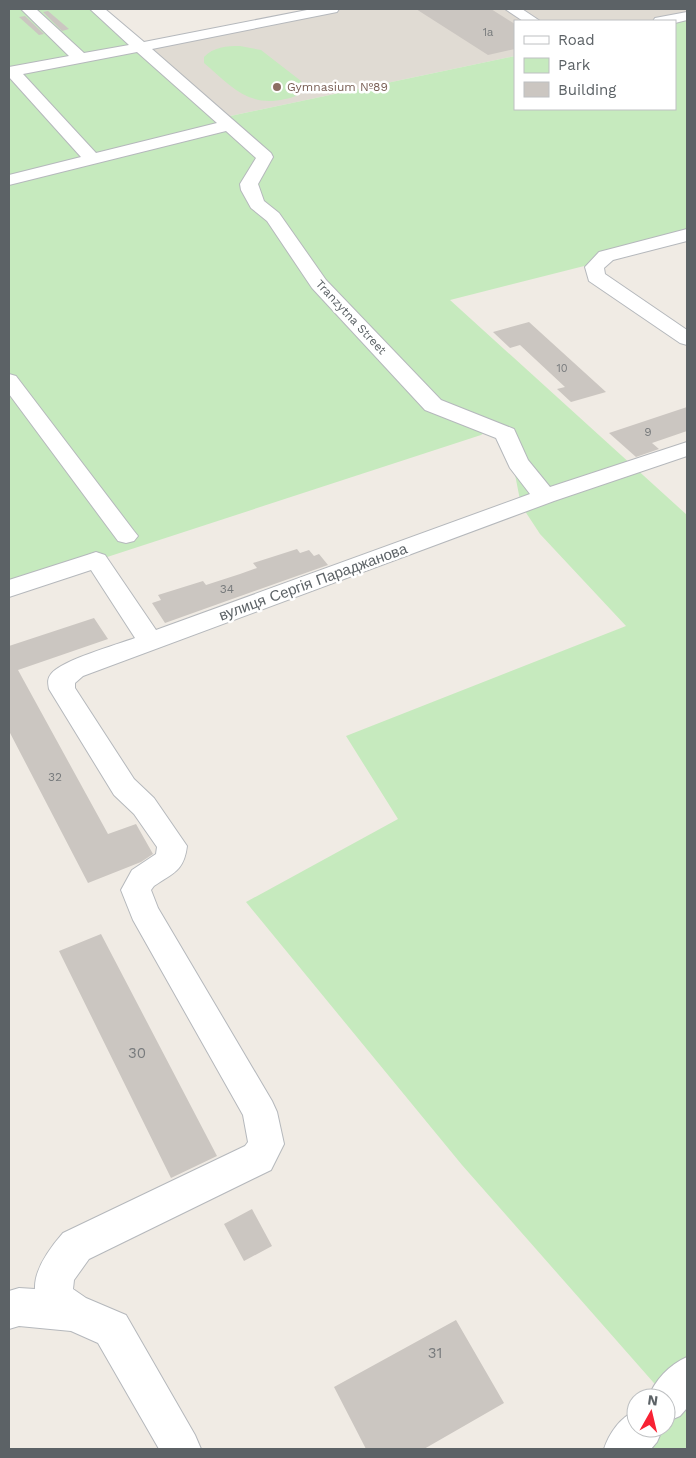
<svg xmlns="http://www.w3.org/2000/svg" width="696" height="1458" font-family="'Work Sans',sans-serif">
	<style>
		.education { fill: #e0dbd3 }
		.green { fill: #c6eabe }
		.building { fill: #cbc6c1 }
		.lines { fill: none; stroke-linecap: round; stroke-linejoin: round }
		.minor-casing { stroke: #b5b8bc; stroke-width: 2 }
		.minor { fill: #fff; fill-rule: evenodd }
		.education-dot { fill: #8d6e63; stroke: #fff; stroke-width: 2 }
		.labels { text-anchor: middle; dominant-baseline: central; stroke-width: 5; stroke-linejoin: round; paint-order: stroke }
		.far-number-label { font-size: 11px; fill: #787b7d }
		.far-education-label { font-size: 12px; fill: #785e54; stroke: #fff; text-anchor: start }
		.far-street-label { font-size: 12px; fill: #5c6266; stroke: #fff }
		.number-label { font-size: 12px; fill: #787b7d }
		.street-label { font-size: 15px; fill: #5c6266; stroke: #fff }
		.near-number-label { font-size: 15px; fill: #787b7d }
	</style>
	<rect width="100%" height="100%" fill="#f0ebe4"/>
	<path class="education" d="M332,9H687V19L675,21H515V56L221,118L142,47Z"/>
	<path class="green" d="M9,9H97L221,118L515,56V109H675V21L687,19V240L450,300L687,515V1449H624L643,1428H666V1402L668,1399L462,1165L246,902L398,819L346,736L626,626L540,534L521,505L510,449L492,427L481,435L9,589Z
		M240,46L261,50L301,81L304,87C301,95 293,98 285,99C248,108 230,85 204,63V57C213,47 227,46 240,46Z"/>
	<path class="building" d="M416,9H491L515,24V49L488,55Z
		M48,11L69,29L62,31L43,12Z
		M25,16L44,34L39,35L19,17Z
		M529,322L606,392L571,402L557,389L565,387L520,345L510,348L493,332Z
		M687,407V431L652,443L659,449L636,457L609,433Z
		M297,549L300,553L309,550L314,556L319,554L328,565L165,623L152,603L161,600L158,595L203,581L206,585L240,574L257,568L253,563Z
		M94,618L108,639L18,670L108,834L136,824L153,854L141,862L88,883L9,731V646Z
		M101,934L217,1156L171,1178L59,951Z
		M252,1209L272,1246L244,1261L224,1224Z
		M456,1320L504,1403L424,1449H366L334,1387Z"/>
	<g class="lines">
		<defs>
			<path id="minor" d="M21,9H36L84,53L129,45L90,9H105L144,42L312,9H339L337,12L152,49L271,153L273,157L258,184L264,201L279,213L326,280L441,400L514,429L528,460L550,487L687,442V456L554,501L83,676L75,683V688L134,779L154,798L187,846C184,871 173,873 154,886L151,890L158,908L272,1101L277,1112L284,1144L271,1170L89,1259L74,1280L73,1289L86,1298L126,1315L195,1435L201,1449H159L98,1343L71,1331L19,1326L9,1329V1291L19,1288L35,1289C34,1269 50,1248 63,1233L245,1146L248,1142L243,1115L133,920L121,890L132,870L156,854L157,847L134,814L114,795L49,689C48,683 47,679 51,674C62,660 116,645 135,638L91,570L9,597V580L87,555L96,552L105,555L156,630L530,494L510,468L496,438L425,410L312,288L267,221L251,208L241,190L240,184L256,158L226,131L9,185V175L81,157L9,77V67L69,56ZM137,52L217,123L96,153L23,74Z
				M505,9H522L540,21H523Z
				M687,12V20L675,23L653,21L655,18Z
				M687,229V241L613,260L604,268L605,274L687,330V345L680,343L589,281L585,267L599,252Z
				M9,374L16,376L134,531L138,536L134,541L126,543L118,541L9,394Z
				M687,1357V1408L680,1416L666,1422V1398H648C655,1380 669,1365 687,1357Z
				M636,1411V1428H663L657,1442L651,1449H604C609,1434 620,1417 636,1411Z"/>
		</defs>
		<use href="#minor" class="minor-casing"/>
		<use href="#minor" class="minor"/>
	</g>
	<circle class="education-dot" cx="277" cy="87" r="5"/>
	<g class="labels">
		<g class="far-number-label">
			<text x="488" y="32">1а</text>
			<text x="562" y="368">10</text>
		</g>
		<g class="far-education-label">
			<text x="287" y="87">Gymnasium №89</text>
		</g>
		<g class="far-street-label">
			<text transform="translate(351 317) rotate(47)">Tranzytna Street</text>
		</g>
		<g class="number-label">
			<text x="648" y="432">9</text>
			<text x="227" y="589">34</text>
			<text x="55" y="777">32</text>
		</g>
		<g class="street-label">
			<text transform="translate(313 582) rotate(-20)">вулиця Сергія Параджанова</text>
		</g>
		<g class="near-number-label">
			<text x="137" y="1053">30</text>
			<text x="435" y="1353">31</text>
		</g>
	</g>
	<rect width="696" height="1458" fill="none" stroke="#5c6266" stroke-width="20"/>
	<rect x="514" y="20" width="162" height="90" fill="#ffffff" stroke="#bec0c2"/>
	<rect x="524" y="36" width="25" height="8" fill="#ffffff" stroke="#bec0c2"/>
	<text x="558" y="45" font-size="15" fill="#5c6266">Road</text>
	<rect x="524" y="58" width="25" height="15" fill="#c6eabe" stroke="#bec0c2"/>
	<text x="558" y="70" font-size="15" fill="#5c6266">Park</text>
	<rect x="524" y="82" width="25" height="15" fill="#cbc6c1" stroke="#bec0c2"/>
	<text x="558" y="95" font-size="15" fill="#5c6266">Building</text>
	<g transform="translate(651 1413) rotate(8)"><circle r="24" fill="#ffffff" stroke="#bec0c2"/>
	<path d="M0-4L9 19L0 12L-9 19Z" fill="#f82234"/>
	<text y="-8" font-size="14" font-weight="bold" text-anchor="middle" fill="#5c6266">N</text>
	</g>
</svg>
